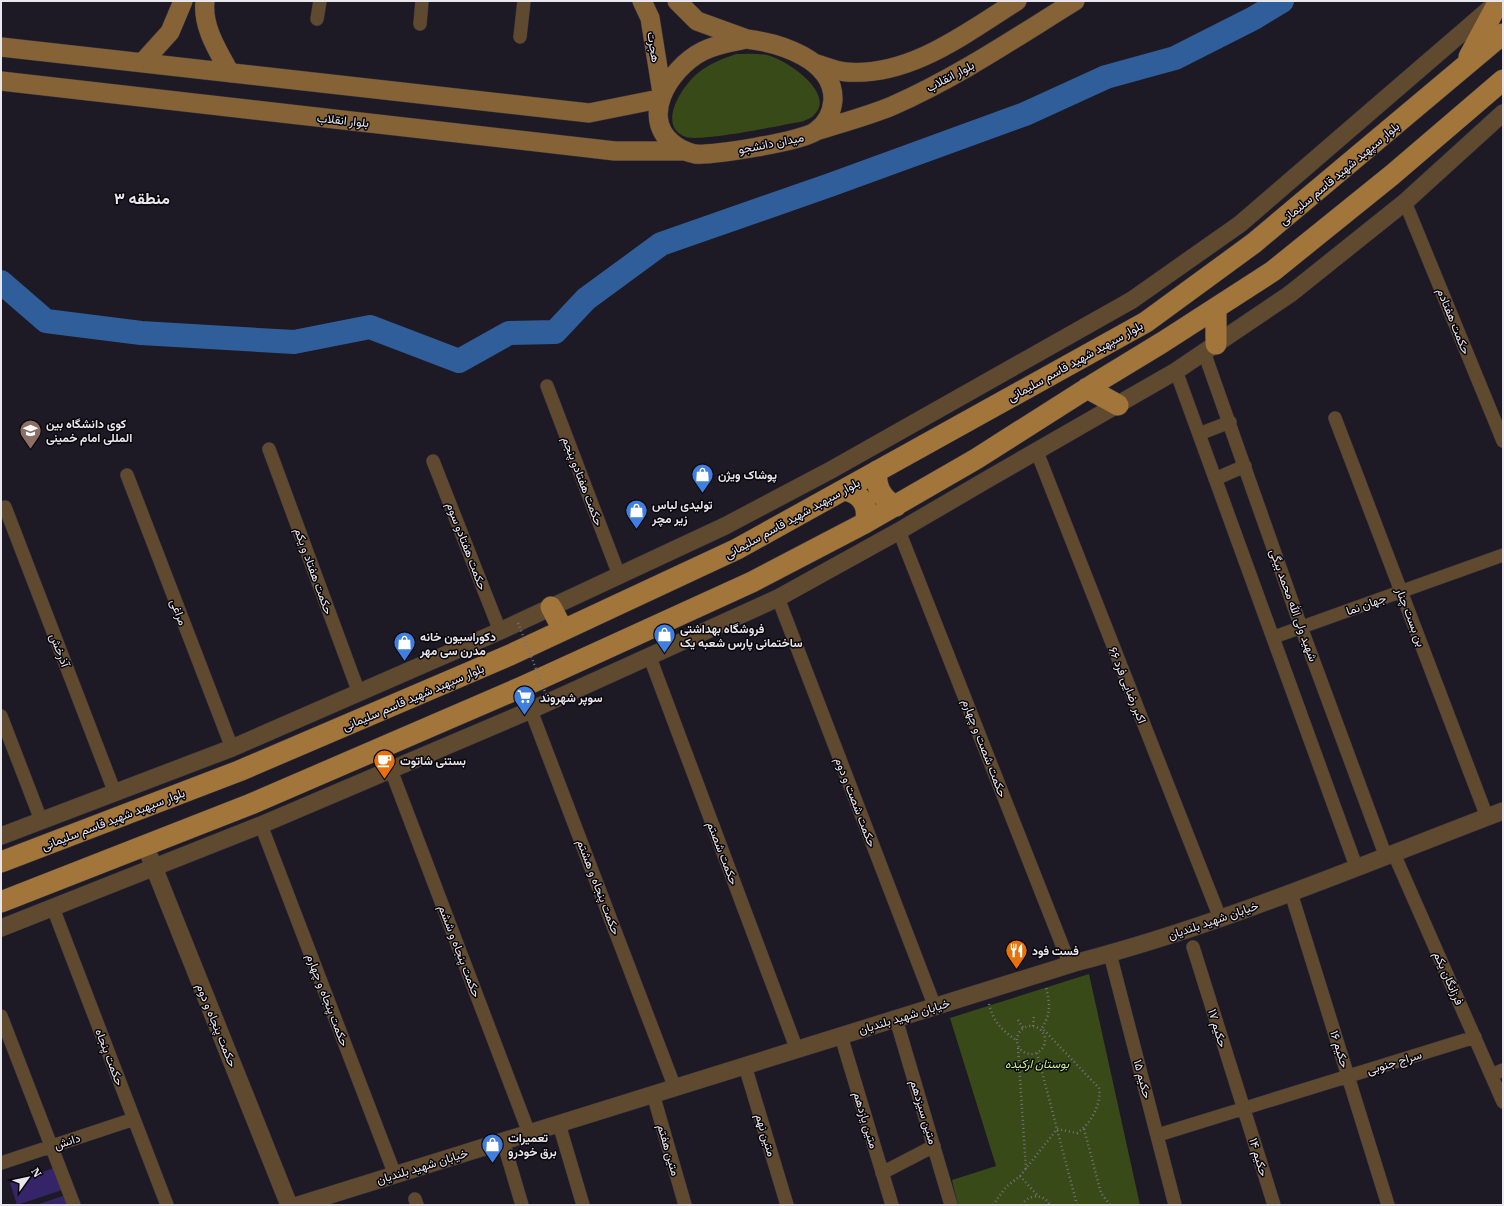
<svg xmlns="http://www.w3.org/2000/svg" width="1504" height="1206" font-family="'IBM Plex Serif',Vazirmatn,serif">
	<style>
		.green { fill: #384a18 }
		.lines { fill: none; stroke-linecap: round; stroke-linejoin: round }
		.river { stroke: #305e9b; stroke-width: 24 }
		.building { fill: #352568 }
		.minor-casing { stroke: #3a3741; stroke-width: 14 }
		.tertiary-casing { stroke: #3a3741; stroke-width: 18 }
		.secondary-casing { stroke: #3a3741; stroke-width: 20 }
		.primary-casing { stroke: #3a3741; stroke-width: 22 }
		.path { stroke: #76737c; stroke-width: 2.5; stroke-dasharray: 1 3; stroke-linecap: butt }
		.minor { stroke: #5f4a2f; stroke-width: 13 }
		.tertiary { stroke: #5f4a2f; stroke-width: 17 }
		.secondary { stroke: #856336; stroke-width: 19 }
		.primary { stroke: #a2763b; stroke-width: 21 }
		.path-bridge { stroke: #76737c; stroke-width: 2.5; stroke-dasharray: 1 3; stroke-linecap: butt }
		.labels { text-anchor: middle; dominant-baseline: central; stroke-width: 3; stroke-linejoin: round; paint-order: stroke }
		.street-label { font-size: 12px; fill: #e9e7ee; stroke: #08060a }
		.poi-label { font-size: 12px; font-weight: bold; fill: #e9e7ee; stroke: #08060a; text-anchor: start }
		.park-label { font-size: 12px; font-style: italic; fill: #c9f287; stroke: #08060a }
		.district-label { font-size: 16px; font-weight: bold; fill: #e9e7ee; stroke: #08060a }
	</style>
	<rect width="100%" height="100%" fill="#1e1a25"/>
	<path class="green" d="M736,54C745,54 757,53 767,55C785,59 837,93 814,115C812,118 807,119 804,121C784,125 701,142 686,137C656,126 682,86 698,73C709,64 722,59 736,54Z
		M1089,974L1140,1205H958L952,1180L996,1166L950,1018Z"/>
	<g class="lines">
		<path class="river" d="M1,282L46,321L141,333L294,342L370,327L459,361L509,333L555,332L586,299L661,244L830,185L1025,114L1106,77L1175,58L1254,18L1282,1"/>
	</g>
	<path class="building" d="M54,1168L62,1190L17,1205L10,1183Z
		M66,1195L70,1205H36Z"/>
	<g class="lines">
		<defs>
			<path id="minor" d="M317,19L320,1
				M420,24L422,1
				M520,37L524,1
				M1405,202L1503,441
				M1204,352L1301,627L1386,857
				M1176,371L1357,869
				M547,386L619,575
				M1335,418L1487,817
				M1199,434L1230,422
				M269,449L359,693
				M1037,452L1220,918
				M433,461L500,631
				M127,475L232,748
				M1215,479L1245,466
				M5,507L115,793
				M899,531L1070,965
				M778,598L935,1007
				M1274,637L1503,555
				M649,655L797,1050
				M522,687L675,1088
				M1,716L41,820
				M391,770L529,1133
				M261,825L395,1175
				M1394,854L1503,1102
				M1291,893L1388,1205
				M53,908L167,1205
				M1193,947L1274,1205
				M1110,954L1175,1205
				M1,1016L74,1205
				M896,1019L951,1205
				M841,1036L892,1205
				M745,1066L787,1205
				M1491,1075L1503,1070
				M653,1094L685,1205
				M559,1124L583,1205
				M1158,1135L1475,1037
				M503,1141L522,1205
				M1,1163L134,1119
				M882,1173L934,1146
				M415,1199L417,1205"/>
			<path id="tertiary" d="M1,836L232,748L500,631L725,526L831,470L1132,300L1240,224L1494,5
				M145,845L289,1205
				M1,928L261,825L531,710L778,598L899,531L988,479L1176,371L1290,294L1405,202L1503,113
				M298,1205L1078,962C1224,924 1363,864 1503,811"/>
			<path id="secondary" d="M205,1C202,27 218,51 230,73
				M642,1L650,18L662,93
				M677,1L697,21L744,38
				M747,39C779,43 834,59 833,100C832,112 826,124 816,131C804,141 711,156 695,154C690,153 685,151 681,149C634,123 669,68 703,51C717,44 732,42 747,39Z
				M1,47L589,113L659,99
				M142,63L170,32L183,1
				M814,63C824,66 836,71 846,72C910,77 966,33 1017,1
				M1,81L615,151H686
				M816,131C841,123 868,116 892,106C956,78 1015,38 1075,1"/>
			<path id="primary" d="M1469,57L1499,1
				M1216,344V308
				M1087,388L1118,405
				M877,471C875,487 882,499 896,506
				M844,490C861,493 870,506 865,523
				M551,607L563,630
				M1,862L239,771L510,655L737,549L1146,322L1254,243L1503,34
				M1,902L251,804L522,687L752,582L865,523L976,459L1094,384L1163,342L1273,271L1392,175L1503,80"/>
		</defs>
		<use href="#minor" class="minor-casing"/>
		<use href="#tertiary" class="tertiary-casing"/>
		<use href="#secondary" class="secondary-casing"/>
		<use href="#primary" class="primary-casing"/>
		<path class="path" d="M989,1004C994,1023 1001,1029 1017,1041
			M1018,1020L1023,1028
			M1017 1040a14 14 0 1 1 28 0a14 14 0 1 1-28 0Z
			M1033,1026L1034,1015
			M1018,1048L1026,1169
			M1037,1053L1077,1205
			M1084,1129L1101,1193L1110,1205
			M1020,1176L1037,1195
			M993,1205L1006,1187L1020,1176L1057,1129L1077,1133C1090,1125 1102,1104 1099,1088L1042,1028C1051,1013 1050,1004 1046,987
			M1022,1205C1029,1193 1044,1194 1050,1205"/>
		<use href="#minor" class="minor"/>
		<use href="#tertiary" class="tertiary"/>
		<use href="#secondary" class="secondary"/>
		<use href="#primary" class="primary"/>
		<path class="path-bridge" d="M518,623L549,702"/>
	</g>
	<defs>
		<symbol id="university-pin" viewBox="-11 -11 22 30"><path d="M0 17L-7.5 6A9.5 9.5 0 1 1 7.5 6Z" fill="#8d6e63" stroke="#08060a"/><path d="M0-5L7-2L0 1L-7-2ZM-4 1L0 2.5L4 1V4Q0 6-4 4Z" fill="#fff"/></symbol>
		<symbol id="shop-pin" viewBox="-11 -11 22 30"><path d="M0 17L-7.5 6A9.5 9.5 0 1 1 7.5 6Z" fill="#3f7fe0" stroke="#08060a"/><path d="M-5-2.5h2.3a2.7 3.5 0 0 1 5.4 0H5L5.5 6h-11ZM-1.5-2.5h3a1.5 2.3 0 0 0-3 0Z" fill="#fff"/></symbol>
		<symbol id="supermarket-pin" viewBox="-11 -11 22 30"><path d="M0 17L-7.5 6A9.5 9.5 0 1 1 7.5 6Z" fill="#3f7fe0" stroke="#08060a"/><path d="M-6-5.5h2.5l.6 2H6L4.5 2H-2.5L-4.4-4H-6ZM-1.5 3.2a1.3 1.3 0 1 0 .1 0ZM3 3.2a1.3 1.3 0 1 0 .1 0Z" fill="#fff"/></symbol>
		<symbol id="cafe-pin" viewBox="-11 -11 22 30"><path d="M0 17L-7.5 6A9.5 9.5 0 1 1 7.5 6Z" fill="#e8710a" stroke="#08060a"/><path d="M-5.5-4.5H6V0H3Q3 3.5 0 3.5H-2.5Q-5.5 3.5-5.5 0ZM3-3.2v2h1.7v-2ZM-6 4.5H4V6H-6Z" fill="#fff"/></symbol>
		<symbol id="restaurant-pin" viewBox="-11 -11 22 30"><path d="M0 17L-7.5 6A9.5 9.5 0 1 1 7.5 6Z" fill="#e8710a" stroke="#08060a"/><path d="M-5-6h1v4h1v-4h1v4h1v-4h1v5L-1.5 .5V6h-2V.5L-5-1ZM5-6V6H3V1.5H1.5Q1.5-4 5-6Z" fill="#fff"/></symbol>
	</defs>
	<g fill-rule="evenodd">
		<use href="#university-pin" x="18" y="418" width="25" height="34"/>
		<use href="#shop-pin" x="690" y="462" width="25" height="34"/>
		<use href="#shop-pin" x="624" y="498" width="25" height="34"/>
		<use href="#shop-pin" x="652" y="622" width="25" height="34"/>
		<use href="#shop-pin" x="392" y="630" width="25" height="34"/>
		<use href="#supermarket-pin" x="512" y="684" width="25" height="34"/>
		<use href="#cafe-pin" x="372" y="748" width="25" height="34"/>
		<use href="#restaurant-pin" x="1004" y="938" width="25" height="34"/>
		<use href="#shop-pin" x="480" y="1132" width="25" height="34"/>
	</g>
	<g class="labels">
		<g class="street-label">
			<text transform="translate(654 47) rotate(81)">هجرت</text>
			<text transform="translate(950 76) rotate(-28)">بلوار انقلاب</text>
			<text transform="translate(343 120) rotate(6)">بلوار انقلاب</text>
			<text transform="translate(771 143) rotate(-11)">میدان دانشجو</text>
			<text transform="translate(1339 173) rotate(-40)">بلوار سپهبد شهید قاسم سلیمانی</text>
			<text transform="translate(1454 321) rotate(68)">حکمت هفتادم</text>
			<text transform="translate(1075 361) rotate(-29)">بلوار سپهبد شهید قاسم سلیمانی</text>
			<text transform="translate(583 481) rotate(69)">حکمت هفتادو پنجم</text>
			<text transform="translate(792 518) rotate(-29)">بلوار سپهبد شهید قاسم سلیمانی</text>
			<text transform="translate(467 546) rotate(69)">حکمت هفتادو سوم</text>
			<text transform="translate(314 571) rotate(70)">حکمت هفتاد و یکم</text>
			<text transform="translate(1366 604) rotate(-20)">جهان نما</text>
			<text transform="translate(1294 605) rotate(70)">شهید ولی الله محمد بیگی</text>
			<text transform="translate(179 612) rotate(69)">مراغی</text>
			<text transform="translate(1411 617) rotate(69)">بن بست چنار</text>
			<text transform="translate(60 650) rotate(69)">آذرخش</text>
			<text transform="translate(1128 685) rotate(68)">۶۶ اکبر رضایی فرد</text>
			<text transform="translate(413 697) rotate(-23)">بلوار سپهبد شهید قاسم سلیمانی</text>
			<text transform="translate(985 748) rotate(69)">حکمت شصت و چهارم</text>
			<text transform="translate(856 802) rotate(69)">حکمت شصت و دوم</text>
			<text transform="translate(113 819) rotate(-21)">بلوار سپهبد شهید قاسم سلیمانی</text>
			<text transform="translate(723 853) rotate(69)">حکمت شصتم</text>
			<text transform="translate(599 887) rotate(69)">حکمت پنجاه و هشتم</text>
			<text transform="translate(1213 920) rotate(-19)">خیابان شهید بلندیان</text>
			<text transform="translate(460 951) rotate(69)">حکمت پنجاه و ششم</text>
			<text transform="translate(1449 978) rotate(66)">فرزانگان یکم</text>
			<text transform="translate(328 1000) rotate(69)">حکمت پنجاه و چهارم</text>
			<text transform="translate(904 1016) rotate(-17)">خیابان شهید بلندیان</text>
			<text transform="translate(217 1025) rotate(68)">حکمت پنجاه و دوم</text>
			<text transform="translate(1218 1028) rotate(73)">حکیم ۱۷</text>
			<text transform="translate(1340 1049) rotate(73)">حکیم ۱۶</text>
			<text transform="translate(110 1057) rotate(69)">حکمت پنجاه</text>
			<text transform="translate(1394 1062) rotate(-17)">سراج جنوبی</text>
			<text transform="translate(1143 1079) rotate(75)">حکیم ۱۵</text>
			<text transform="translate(924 1112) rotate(73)">متین سیزدهم</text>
			<text transform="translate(866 1120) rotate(73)">متین یازدهم</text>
			<text transform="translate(766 1135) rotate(73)">متین نهم</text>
			<text transform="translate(67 1141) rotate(-18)">دانش</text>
			<text transform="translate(669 1150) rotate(74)">متین هفتم</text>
			<text transform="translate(1259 1157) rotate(73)">حکیم ۱۴</text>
			<text transform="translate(422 1166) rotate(-17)">خیابان شهید بلندیان</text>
		</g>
		<g class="poi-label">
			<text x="46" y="423">کوی دانشگاه بین<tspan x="46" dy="14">المللی امام خمینی</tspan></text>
			<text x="718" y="474">پوشاک ویژن</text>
			<text x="652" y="504">تولیدی لباس<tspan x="652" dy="14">زیر مچر</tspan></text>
			<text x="680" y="628">فروشگاه بهداشتی<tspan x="680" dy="14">ساختمانی پارس شعبه یک</tspan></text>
			<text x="420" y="636">دکوراسیون خانه<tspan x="420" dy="14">مدرن سی مهر</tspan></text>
			<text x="540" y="697">سوپر شهروند</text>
			<text x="400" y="760">بستنی شاتوت</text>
			<text x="1032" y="950">فست فود</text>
			<text x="508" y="1137">تعمیرات<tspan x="508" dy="14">برق خودرو</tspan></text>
		</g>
		<g class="park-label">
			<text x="1037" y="1063">بوستان ارکیده</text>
		</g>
		<g class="district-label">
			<text x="142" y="198">منطقه ۳</text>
		</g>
	</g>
	<rect width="1504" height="1206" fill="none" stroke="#e9e7ee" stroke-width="4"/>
	<g transform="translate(28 1178) rotate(57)" stroke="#08060a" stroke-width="3" paint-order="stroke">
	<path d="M0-3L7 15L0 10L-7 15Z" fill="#e9e7ee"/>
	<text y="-6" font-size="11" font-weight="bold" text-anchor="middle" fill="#e9e7ee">N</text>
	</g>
</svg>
